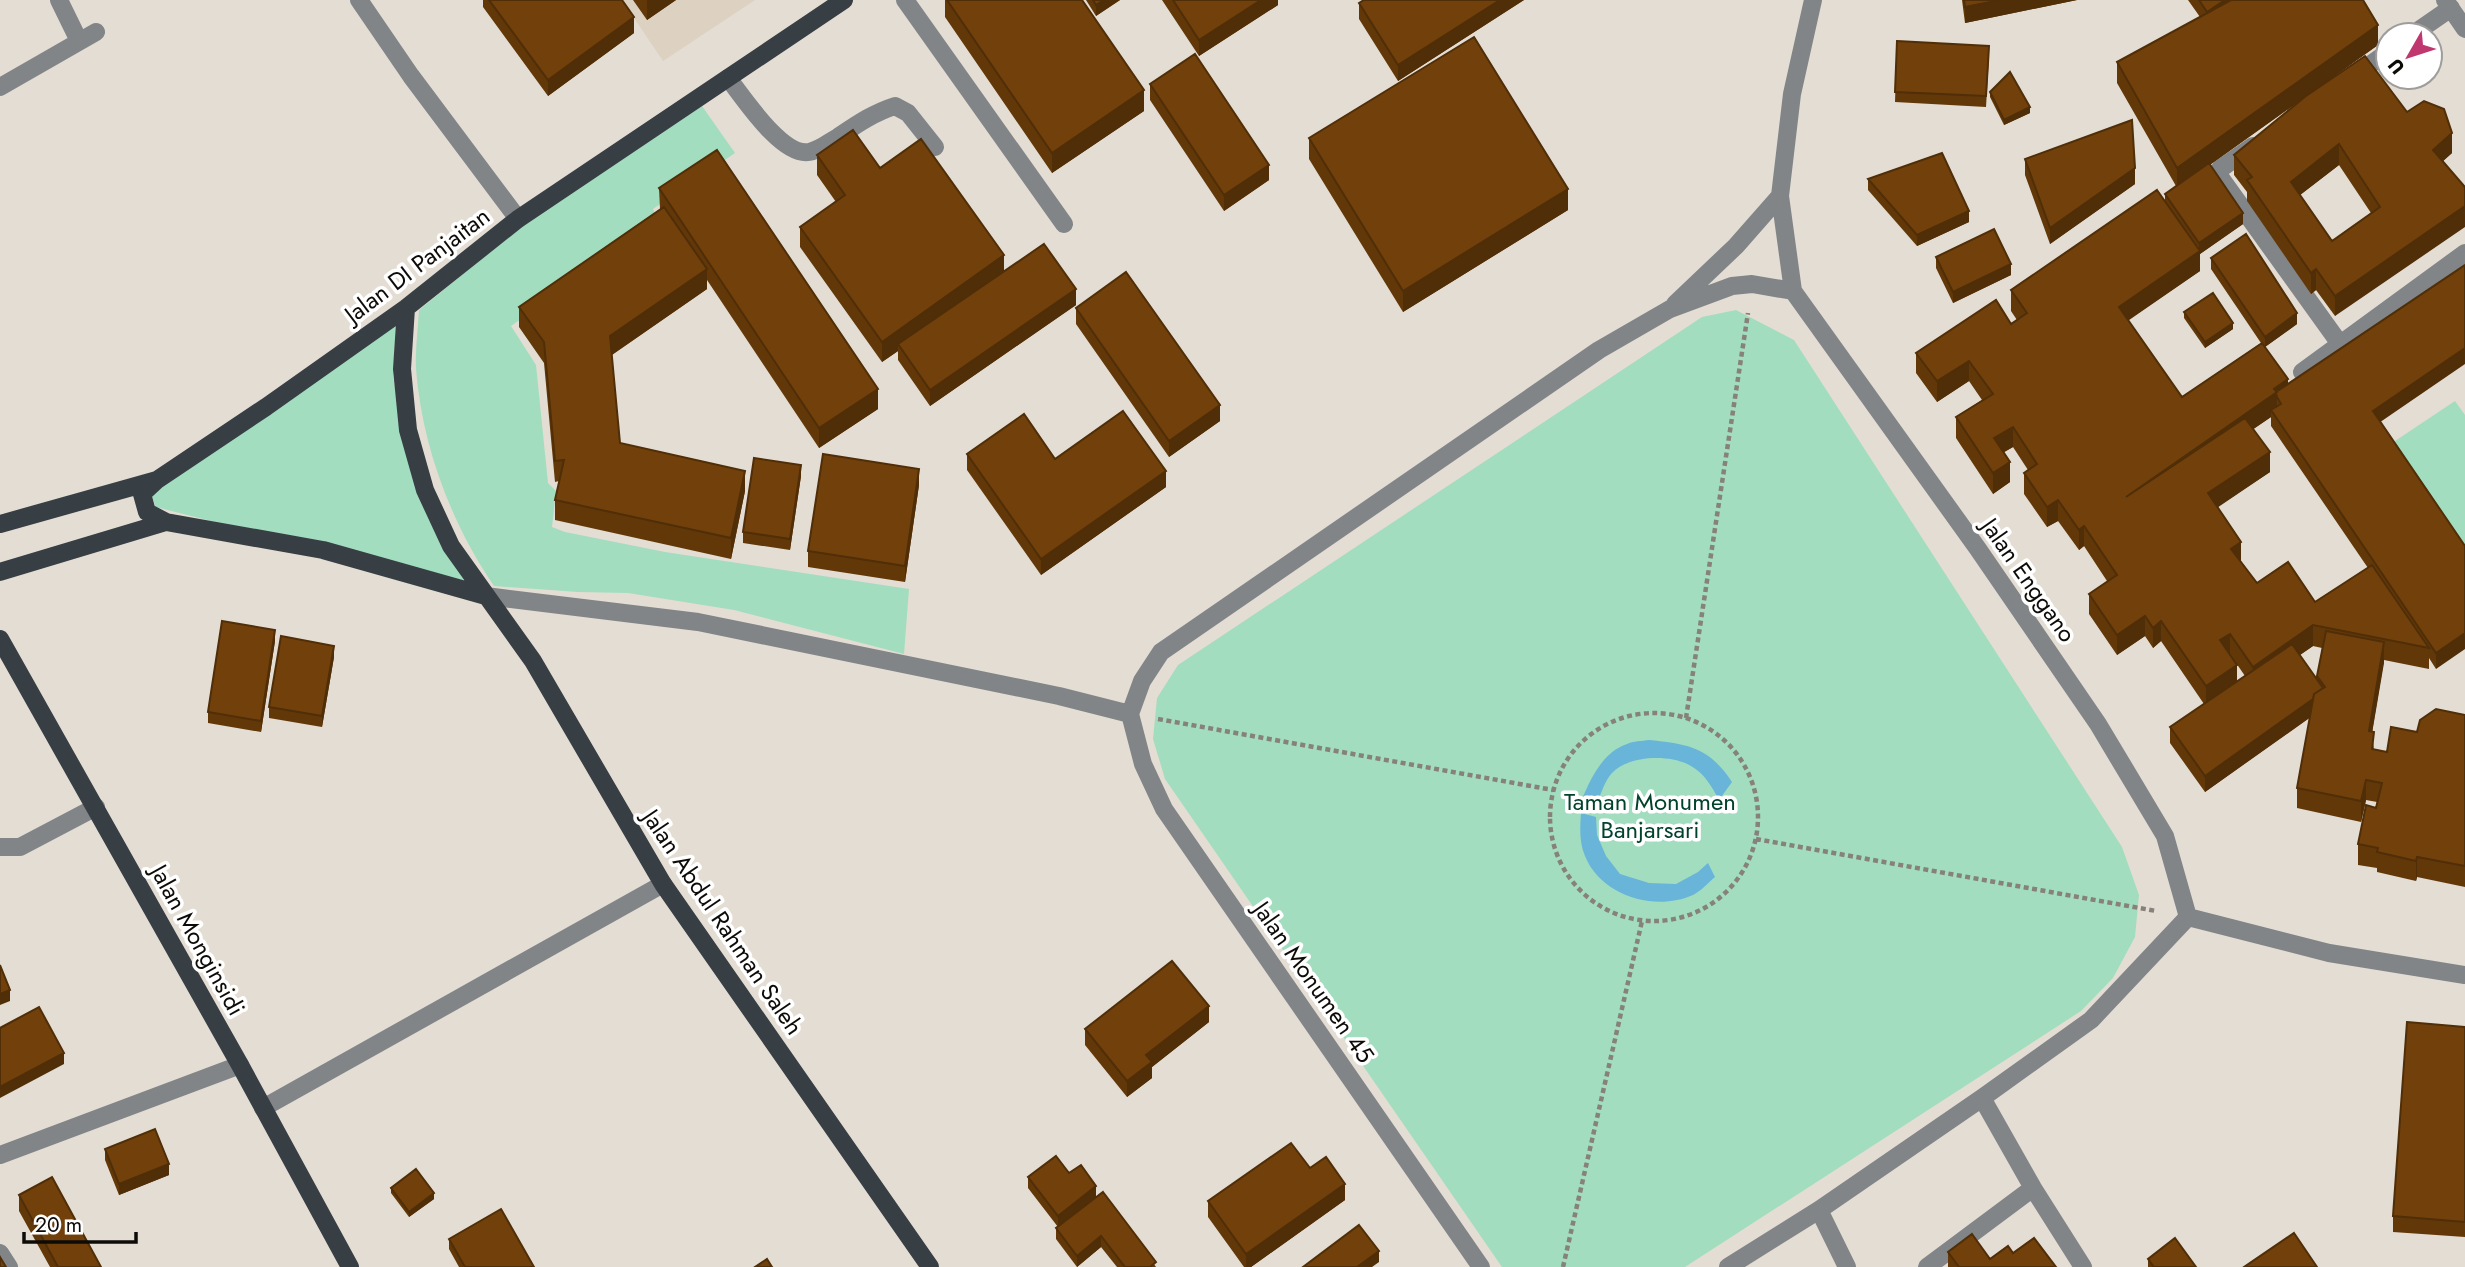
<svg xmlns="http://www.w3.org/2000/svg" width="2465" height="1267" font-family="Jost,sans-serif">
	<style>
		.built { fill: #ddd2c1 }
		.green { fill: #a2ddbf }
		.water { fill: #68b5d9 }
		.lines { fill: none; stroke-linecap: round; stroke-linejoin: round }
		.path { stroke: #86817a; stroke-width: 4.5; stroke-dasharray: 5 3.5; stroke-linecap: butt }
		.minor { stroke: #818588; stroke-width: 18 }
		.major { stroke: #373e44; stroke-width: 18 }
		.wall { fill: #623809; fill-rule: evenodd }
		.shaded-wall { fill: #502e08 }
		.building { fill: #72410b; stroke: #502e08; stroke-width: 2; fill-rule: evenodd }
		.labels { text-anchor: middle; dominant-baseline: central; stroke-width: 7; stroke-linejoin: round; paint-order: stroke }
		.street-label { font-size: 24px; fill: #0d0b08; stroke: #fff }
		.park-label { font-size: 24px; fill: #00422b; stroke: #fff }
	</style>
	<rect width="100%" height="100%" fill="#e4ddd3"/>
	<path class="built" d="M622,0H755L663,61Z"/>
	<path class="green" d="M702,106L735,153L653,209L660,223L511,326L536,365L548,483L556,491L552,527L565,532L665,552L909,589L904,654L734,610L628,593L578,592L494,586C451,523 422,446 416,369C415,350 418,329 419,310L522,226Z
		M1736,310L1794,340L2122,847L2139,895L2135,937L2113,978L2081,1011L1685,1267H1502L1165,779L1153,739L1157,698L1178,665L1702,317Z
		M396,323L393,376L398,406L474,588L156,507L151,495Z
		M2455,401L2465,415V550L2392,443Z"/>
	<path class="water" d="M1649,740C1688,744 1709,747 1732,782L1719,800C1712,787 1705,774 1691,766C1671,754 1629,755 1612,773C1605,780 1601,794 1597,803L1582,799C1591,778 1603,752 1627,744C1633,741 1642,741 1649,740Z
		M1581,813L1596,817L1597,835L1606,856L1620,874L1649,883L1676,884L1698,872L1708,863L1715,877C1708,883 1701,891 1693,895C1655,912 1601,896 1585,856C1579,842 1580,827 1581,813Z"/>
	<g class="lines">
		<path class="path" d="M1550 817a104 104 0 1 1 208 0a104 104 0 1 1-208 0Z
			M1686,718L1748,313
			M1158,719L1553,790
			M1756,839L2156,911
			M1563,1267L1642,921"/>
		<path class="minor" d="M59,0L79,41
			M359,0L411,76L518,219
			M905,0L1064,224
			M1813,0L1792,94L1780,196L1793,291L1978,549L2098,724L2165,836L2188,917
			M2445,0L2465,29
			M2412,35L2451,8
			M728,78C743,97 782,157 809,152C820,150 829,142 838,137C856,125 873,113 895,106L908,113L935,147
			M2351,78L2388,52
			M0,87L96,32
			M2253,146L2220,169V177L2340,344
			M1675,304L1736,246L1780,196
			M2302,372L2465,253
			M486,596L698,622L1059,696L1130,714
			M1130,714L1142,681L1161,652L1599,350L1670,309L1732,286L1752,284L1793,291
			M1130,714L1143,764L1164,809L1481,1267
			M0,847H20L96,807
			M2188,917L2329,953L2465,975
			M1982,1098L2033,1188L2083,1267
			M263,1108L663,884
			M0,1155L240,1065
			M1819,1210L1847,1267
			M0,1253L9,1267
			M1728,1267L1819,1210L1982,1098L2091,1020L2188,917
			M1927,1267L2033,1188"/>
		<path class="major" d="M406,308L402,369L408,430L425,490L451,546L533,661L663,884L930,1267
			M156,481L142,494L147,512L166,522
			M0,524L157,480L266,407L406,308L518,219L844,0
			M0,572L166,522L323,550L486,596
			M0,639L240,1065L350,1267"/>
	</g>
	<path class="wall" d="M483,0H622L634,33L548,96L483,7Z
		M633,0H676L647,20Z
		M945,0H1082L1144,111L1052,173L945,17Z
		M1086,0H1120L1096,16Z
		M1162,0H1278V5L1199,56Z
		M1364,0H1524L1398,81L1359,19V3Z
		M1962,0H2077L1965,23Z
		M2188,0H2363L2378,45L2210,165L2243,224L2200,254V271L2128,320L2182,397L2261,343L2211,269V258L2297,324L2265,347L2288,384L2380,422L2465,546L2436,669L2429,658V669L2384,660L2372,732L2374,750L2387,752L2417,732L2465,715V887L2417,877L2416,881L2377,872V868L2358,865V844L2376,808L2377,802L2366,800L2361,822L2297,808V788L2310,717L2205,792L2170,743V727L2204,704L2161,641L2153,648L2145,636L2117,655L2089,614V594L2107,581L2084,546L2079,550L2058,521L2047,527L2024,494V473L2028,470L2013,447L2004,452L2010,482L1993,494L1956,438V417L1982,400L1969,381L1937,402L1916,373V353L2011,324L2017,320L2011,311V290L2165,200V194L2176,186L2117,83V62L2200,17ZM2271,417V426L2368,568L2315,602L2257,583L2241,561L2217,507L2270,472L2253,429ZM2313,646L2322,648L2317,680L2300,655ZM2230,654L2245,676L2237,682Z
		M1897,41L1989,57L1986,107L1895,102Z
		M1150,84L1269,180L1224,211L1150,100Z
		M1990,92L2030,113L2004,125L1990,97Z
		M2407,112L2452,153L2443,161L2335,316L2316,290L2311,294L2247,201V192L2234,175V155ZM2339,165L2371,213L2332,241L2300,195Z
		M1309,138L1568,210L1403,312L1309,159Z
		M817,155L880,168L1004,271L1076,305L930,406L898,360V351L882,362L800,247V227L836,202L817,175Z
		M2025,159L2135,184L2050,244L2025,175Z
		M1868,179L1969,222L1917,246L1868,190Z
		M659,188L878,409L819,448L707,280V289L612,355L620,443L745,491L731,559L555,520V500L559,481L555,482L544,363L519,327V307L660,209Z
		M1936,257L2011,275L1953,303L1936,268Z
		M1076,308L1220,421L1169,457L1076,324Z
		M2184,312L2233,329L2205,348L2184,318Z
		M967,454L1055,459L1166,487L1041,575L967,470Z
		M801,476L790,550L743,543V532Z
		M919,485L905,582L808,567V551Z
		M275,641L261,732L208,723V712Z
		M334,657L322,727L269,718V707Z
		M1209,1022L1152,1067V1078L1127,1097L1085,1045V1029Z
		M2465,1027V1237L2393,1232V1216Z
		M105,1149L169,1175L119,1195L105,1160Z
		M1310,1168L1345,1200L1251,1267H1244L1208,1217V1201Z
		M1069,1173L1058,1227L1028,1188V1177Z
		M391,1188L434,1199L409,1217L391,1193Z
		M1103,1192L1156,1267H1117L1101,1247L1077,1267L1056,1239V1228Z
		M19,1195L101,1267H50L19,1211Z
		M449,1239L534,1267H459L449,1249Z
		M1948,1252L1990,1259L2013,1253L2056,1267H1948Z
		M2148,1259L2196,1267H2148Z"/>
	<path class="shaded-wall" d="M647,0H676L647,20Z
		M1104,0H1120L1096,16V5Z
		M1261,0H1278V5L1199,56V40Z
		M1500,0H1524L1398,81V65Z
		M2000,0H2077L1965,23V7Z
		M2225,0H2248L2207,12Z
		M634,17V33L548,96V80Z
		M2378,25V45L2177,188V168Z
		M1144,90V111L1052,173V153Z
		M2030,107V113L2004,125V120Z
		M2452,133V153L2433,170V150Z
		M2339,144V165L2291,202V182Z
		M1269,165V180L1224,211V195Z
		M2135,168V184L2050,244V228Z
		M1568,189V210L1403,312V291Z
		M2465,206V227L2335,316V296Z
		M1969,211V222L1917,246V235Z
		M2243,213V224L2200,254V271L2119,327V307L2199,251V243Z
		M1004,255V275L898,344V351L882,362V342Z
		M2011,264V275L1953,303V292Z
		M707,269V289L610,356V336Z
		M2316,269V290L2311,294V273Z
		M1076,289V305L930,406V390Z
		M2297,313V324L2265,347V337Z
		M2233,323V329L2205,348V342Z
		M2465,348V364L2373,427V411Z
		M1969,361V381L1937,402V381Z
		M2288,379V400L2277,398V413L2271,410V417L2126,517V497Z
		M878,389V409L819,448V428Z
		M1220,405V421L1169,457V441Z
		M2013,427V447L1994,458V438Z
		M2270,452V472L2208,514V493Z
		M2010,462V482L1993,494V473Z
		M801,465V476L790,550V539Z
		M919,469V485L905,582V566Z
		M745,471V491L731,559V538Z
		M1166,471V487L1041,575V559Z
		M2058,500V521L2047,527V507Z
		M2084,526V546L2079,550V530Z
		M2241,542V562L2231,549Z
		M2145,616V636L2117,655V635Z
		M2161,621V641L2153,648V628Z
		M2313,625V646L2253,687V667Z
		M275,630V641L261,732V721Z
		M2465,633V649L2436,669V653Z
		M2230,634V654L2220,640Z
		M2384,642V663L2369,751V731Z
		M334,646V657L322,727V716Z
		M2237,665V685L2206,707V686Z
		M2325,691V707L2205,792V776Z
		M2366,780V800L2361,822V801Z
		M2417,857V877L2416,881V861Z
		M10,990V1001L0,1005V994Z
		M1209,1006V1022L1152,1067V1078L1127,1097V1081L1146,1055Z
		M64,1053V1064L0,1098V1087Z
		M169,1164V1175L119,1195V1184Z
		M1345,1184V1200L1251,1267H1246V1254Z
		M1096,1186V1197L1058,1227V1216Z
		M434,1193V1199L409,1217V1212Z
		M1101,1236V1247L1077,1267V1256Z
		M1379,1251V1262L1372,1267H1357Z"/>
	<path class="building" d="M489,0H622L634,17L548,80Z
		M947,0H1082L1144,90L1052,153Z
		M1093,0H1104L1096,5Z
		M1173,0H1261L1199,40Z
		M1364,0H1500L1398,65L1359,3Z
		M1964,0H2000L1965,7Z
		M2199,0H2225L2207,12Z
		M2231,0H2363L2378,25L2177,168L2117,62Z
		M1474,37L1568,189L1403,291L1309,138Z
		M1897,41L1989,46L1986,96L1895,92Z
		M1195,54L1269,165L1224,195L1150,84Z
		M2365,56L2407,112L2424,101L2444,109L2452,133L2433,150L2465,187V206L2335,296L2316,269L2311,273L2247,180L2252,177L2234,155L2306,96ZM2339,144L2380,207L2332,241L2291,182Z
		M2010,72L2030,107L2004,120L1990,92Z
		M2132,120L2135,168L2050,228L2025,159Z
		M853,130L880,168L921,139L1004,255L882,342L800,227L845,195L817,155Z
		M717,150L878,389L819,428L659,188Z
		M1942,153L1969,211L1917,235L1868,179Z
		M2209,163L2243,213L2199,243L2165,194Z
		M2157,190L2200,251L2119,307L2182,397L2262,343L2288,379L2274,389L2277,392L2126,497L2245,418L2270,452L2208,493L2241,542L2231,549L2257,583L2288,562L2315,602L2372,565L2429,648L2313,625L2253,667L2230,634L2220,640L2237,665L2206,686L2161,621L2153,628L2145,616L2117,635L2089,594L2117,575L2084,526L2079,530L2058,500L2047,507L2024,473L2037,464L2013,427L1994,438L2010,462L1993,473L1956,417L1993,394L1969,361L1937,381L1916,353L1996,300L2011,324L2027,313L2011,290Z
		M664,207L707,269L610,336L620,443L745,471L731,538L555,500L564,460L555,461L544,342L519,307Z
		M1994,229L2011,264L1953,292L1936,257Z
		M2246,234L2297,313L2265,337L2211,258Z
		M1044,244L1076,289L930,390L898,344Z
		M2465,265V348L2373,411L2465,546V633L2436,653L2271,410L2281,404L2277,397L2276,392Z
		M1126,272L1220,405L1169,441L1076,308Z
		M2213,293L2233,323L2205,342L2184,312Z
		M1123,411L1166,471L1041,559L967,454L1024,414L1055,459Z
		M823,454L919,469L905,566L808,551Z
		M754,458L801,465L790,539L743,532Z
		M222,621L275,630L261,721L208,712Z
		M2326,631L2384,642L2369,731L2374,732L2372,749L2387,752L2391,727L2417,732L2420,720L2436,709L2465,715V866L2417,857L2416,861L2377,852L2378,848L2358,844L2366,805L2376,808L2382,783L2366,780L2361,801L2297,788L2314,694L2325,687L2317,676Z
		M281,636L334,646L322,716L269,707Z
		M2292,644L2323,688L2314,694L2313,699L2205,776L2170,727Z
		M1172,961L1209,1006L1146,1055L1152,1062L1127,1081L1085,1029Z
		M0,965L10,990L0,994Z
		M39,1007L64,1053L0,1087V1028Z
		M2407,1022L2465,1027V1222L2393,1216Z
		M155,1129L169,1164L119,1184L105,1149Z
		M1291,1143L1310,1168L1326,1157L1345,1184L1246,1254L1208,1201Z
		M1056,1156L1069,1173L1081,1165L1096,1186L1058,1216L1028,1177Z
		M416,1169L434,1193L409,1212L391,1188Z
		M52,1177L101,1267H58L19,1195Z
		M1103,1192L1156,1262L1150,1267H1125L1101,1236L1077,1256L1056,1228Z
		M501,1209L534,1267H465L449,1239Z
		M1359,1225L1379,1251L1357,1267H1303Z
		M2294,1233L2317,1267H2244Z
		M1972,1234L1990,1259L2008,1246L2013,1253L2034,1238L2056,1267H1959L1948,1252Z
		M2175,1238L2196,1267H2154L2148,1259Z
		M0,1257L6,1267H0Z
		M767,1259L772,1267H755Z"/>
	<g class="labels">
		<g class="street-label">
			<text transform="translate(417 265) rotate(-37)">Jalan DI Panjaitan</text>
			<text transform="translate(2029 580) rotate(55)">Jalan Enggano</text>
			<text transform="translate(723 922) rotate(56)">Jalan Abdul Rahman Saleh</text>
			<text transform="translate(198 940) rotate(61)">Jalan Monginsidi</text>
			<text transform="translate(1314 982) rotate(55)">Jalan Monumen 45</text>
		</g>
		<g class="park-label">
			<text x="1650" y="801">Taman Monumen<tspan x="1650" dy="28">Banjarsari</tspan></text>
		</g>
	</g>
	<g transform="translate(2409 56) rotate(231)"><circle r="33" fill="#ffffff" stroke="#9e9d9c" stroke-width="2"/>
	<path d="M0-5L12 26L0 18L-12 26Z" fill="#c0366f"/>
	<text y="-10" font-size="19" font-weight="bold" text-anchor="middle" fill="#0d0b08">U</text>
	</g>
	<path d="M24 1232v10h112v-10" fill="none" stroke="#0d0b08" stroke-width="3.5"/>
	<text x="35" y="1232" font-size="21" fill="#0d0b08" stroke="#ffffff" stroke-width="5" paint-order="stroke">20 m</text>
</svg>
